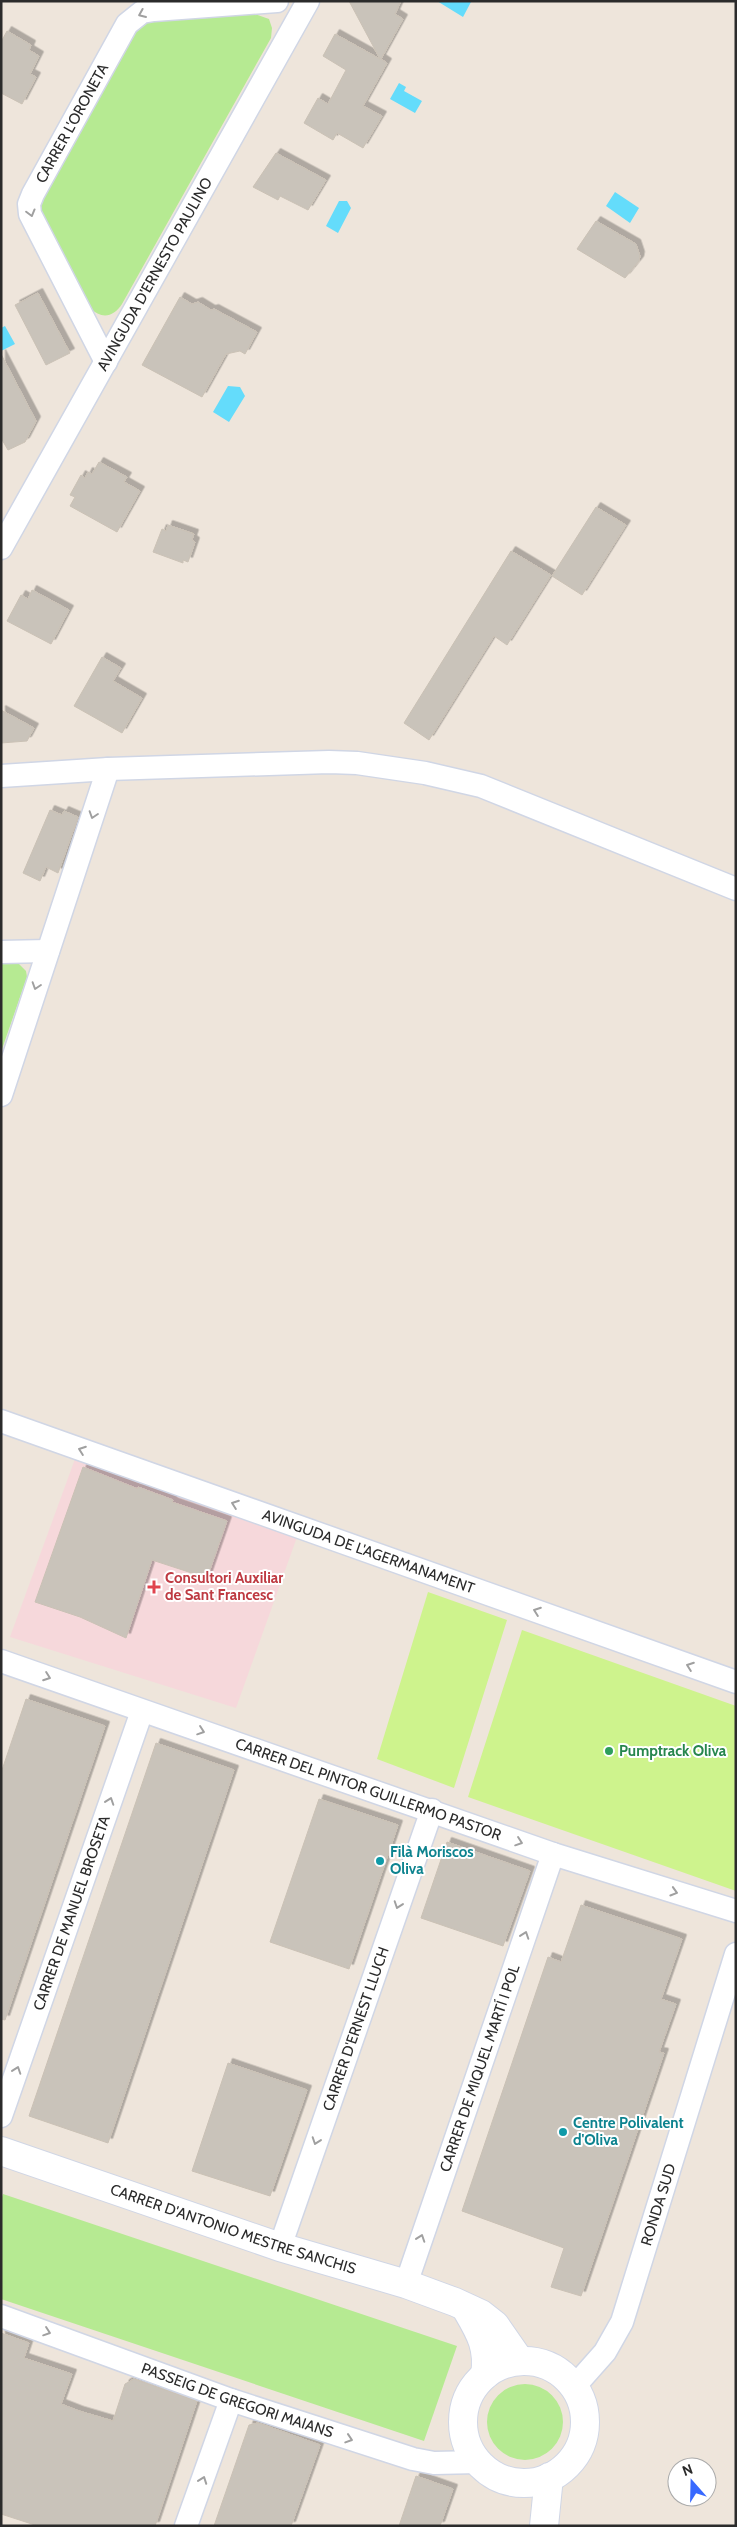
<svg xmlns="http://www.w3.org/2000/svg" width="737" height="2527" font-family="Cabin,sans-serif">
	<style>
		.medical { fill: #f6d8db }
		.green { fill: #b6ea92 }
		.pitch { fill: #cef38d }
		.water { fill: #64dcfb }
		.building { fill: #c9c3ba; stroke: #cac1b5; filter: url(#shadow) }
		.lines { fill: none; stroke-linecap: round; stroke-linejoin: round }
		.minor-casing { stroke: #d0d6e5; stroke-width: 25 }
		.tertiary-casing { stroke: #d0d6e5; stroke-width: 30 }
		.minor { stroke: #fff; stroke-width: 22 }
		.tertiary { stroke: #fff; stroke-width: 28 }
		.oneway { stroke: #a0a0a0 }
		.health-dot { fill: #e0444e; stroke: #fff; stroke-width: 2 }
		.leisure-dot { fill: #2e9e5b; stroke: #fff; stroke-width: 2 }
		.culture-dot { fill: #0f9aa8; stroke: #fff; stroke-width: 2 }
		.labels { text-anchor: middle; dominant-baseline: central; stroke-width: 4; stroke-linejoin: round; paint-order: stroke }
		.street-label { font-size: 15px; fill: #2b2b2b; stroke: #fff }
		.health-label { font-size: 15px; font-weight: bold; fill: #be3a42; stroke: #fff; text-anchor: start }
		.leisure-label { font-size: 15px; font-weight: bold; fill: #27864d; stroke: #fff; text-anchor: start }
		.culture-label { font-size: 15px; font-weight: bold; fill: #0d838f; stroke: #fff; text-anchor: start }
	</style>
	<defs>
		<filter id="shadow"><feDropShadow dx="4.5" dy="-4.5" stdDeviation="0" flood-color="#0004"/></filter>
	</defs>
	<rect width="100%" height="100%" fill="#eee5db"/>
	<path class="medical" d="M75,1459L297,1537L236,1708L10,1637Z"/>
	<path class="green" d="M249,12L269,19L272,28L271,38L122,304C113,318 101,319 90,308L38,206L139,23Z
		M1,963H18L26,971L27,977L1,1052Z
		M3,2194L457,2346L424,2441L1,2299V2200Z
		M487 2422a38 38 0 1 1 76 0a38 38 0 1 1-76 0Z"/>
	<path class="pitch" d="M428,1592L507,1620L454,1788L377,1759Z
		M522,1630L736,1706V1891L468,1797Z"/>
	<path class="water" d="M437,1H469L471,2L463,17Z
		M399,83L406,87L404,91L422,101L415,113L390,99Z
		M615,192L639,208L630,223L606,206Z
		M339,201H347L351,208L338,233L326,226Z
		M5,326L15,344L1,351V328Z
		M228,386L240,387L245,396L229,422L213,412Z"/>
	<path class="building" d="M349,1H401L395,14L403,19L381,59L387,63L363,106L382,116L363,148L337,133L333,140L304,123L318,98L328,104L346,70L323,56L335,34L380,59Z
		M7,31L31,45L29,50L39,56L30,74L36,77L22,104L1,93V42Z
		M276,153L326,180L308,210L280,196L278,200L253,187Z
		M596,221L636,244L640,256L639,261L625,278L577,249Z
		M38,293L70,353L46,365L15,305Z
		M180,297L192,304L198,302L211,310L214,309L257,332L245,354L240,351L226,354L202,397L142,365Z
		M1,354L36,421L25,442L8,450L1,438Z
		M99,462L127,477L124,482L140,491L117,532L70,506L75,497L70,495L81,475L85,478L88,472L92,474Z
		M596,507L626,525L582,595L552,576Z
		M168,525L194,534L192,540L195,542L188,562L183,560V563L153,552L162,529L166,531Z
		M511,551L551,575L507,645L494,636L429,740L404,723Z
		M32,590L69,610L51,644L7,621L21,595L28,599Z
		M102,657L121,668L113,681L142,698L122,733L74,706Z
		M1,710L34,728L27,741L1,743Z
		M50,810L62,815L64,811L78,817L58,873L46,867L40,881L23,873Z
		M83,1467L138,1489V1487L173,1500L172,1502L227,1521L207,1578L152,1560L126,1638L80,1617L35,1602Z
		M26,1699L105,1726L5,2020L1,2019V1773Z
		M156,1743L234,1770L108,2143L29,2116Z
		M319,1799L398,1825L349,1969L270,1942Z
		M447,1842L530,1871L503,1946L421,1918Z
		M581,1905L682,1939L661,1999L676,2004L659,2052L664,2053L581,2296L551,2287L564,2248L462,2211L548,1957L561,1962Z
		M228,2063L307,2090L270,2196L192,2171Z
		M1,2333L29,2343L24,2358L72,2374L61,2404L79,2411L113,2421L125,2384L134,2379L197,2401L155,2526H38L1,2514Z
		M258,2423L320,2445L291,2526H214L249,2425Z
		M416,2476L453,2489L440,2526H399Z"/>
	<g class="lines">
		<defs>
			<g id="minor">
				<path id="s1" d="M106,362L30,214L29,204L33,194L127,24L142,12L154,10L277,1"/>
				<path id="s2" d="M1,548L308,1"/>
				<path d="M1,776L108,769L329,762L357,763L425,773L481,786L736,889"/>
				<path d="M1,952L48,951"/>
				<path d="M1,1095L108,769"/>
				<path id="s3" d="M1,1421L736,1682"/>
				<path id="s4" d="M1,1661L553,1854L736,1911"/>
				<path id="s5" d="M1,2116L142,1711"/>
				<path id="s6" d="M280,2247L432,1810"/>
				<path id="s7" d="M406,2284L553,1854"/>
				<path id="s8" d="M1,2316L231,2400L413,2459L434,2463L478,2462"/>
				<path id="s9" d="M574,2387L605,2352L622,2322L736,1954"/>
				<path d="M186,2526L231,2400"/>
			</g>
			<g id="tertiary">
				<path id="s10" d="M1,2151L280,2247L406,2284L455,2302L481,2314L495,2325L520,2361"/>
				<path d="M468,2312C481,2334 489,2349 485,2375"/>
				<circle cx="524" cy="2422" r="61"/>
				<path d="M544,2526L549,2477"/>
			</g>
		</defs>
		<use href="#minor" class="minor-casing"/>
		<use href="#tertiary" class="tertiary-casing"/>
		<use href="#minor" class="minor"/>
		<use href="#tertiary" class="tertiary"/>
	</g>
	<defs><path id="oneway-chevron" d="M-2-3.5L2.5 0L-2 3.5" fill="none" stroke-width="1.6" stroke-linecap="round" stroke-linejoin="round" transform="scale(1.25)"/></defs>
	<g class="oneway">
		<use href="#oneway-chevron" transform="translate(142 14) rotate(157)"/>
		<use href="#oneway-chevron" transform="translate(31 213) rotate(75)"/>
		<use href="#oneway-chevron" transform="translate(93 815) rotate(108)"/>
		<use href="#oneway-chevron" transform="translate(36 986) rotate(108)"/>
		<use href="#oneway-chevron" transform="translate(82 1450) rotate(-160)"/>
		<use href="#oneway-chevron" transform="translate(235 1504) rotate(-160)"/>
		<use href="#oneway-chevron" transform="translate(537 1611) rotate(-160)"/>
		<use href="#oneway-chevron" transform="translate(690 1666) rotate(-160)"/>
		<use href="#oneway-chevron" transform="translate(47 1677) rotate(20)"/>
		<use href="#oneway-chevron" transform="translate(201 1731) rotate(19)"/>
		<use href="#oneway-chevron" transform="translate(110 1801) rotate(-71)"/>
		<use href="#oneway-chevron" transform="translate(519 1842) rotate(19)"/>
		<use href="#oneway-chevron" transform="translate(674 1892) rotate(17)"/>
		<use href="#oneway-chevron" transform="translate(398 1905) rotate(109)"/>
		<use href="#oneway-chevron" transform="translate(525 1935) rotate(-71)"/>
		<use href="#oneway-chevron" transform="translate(17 2070) rotate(-71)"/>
		<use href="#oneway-chevron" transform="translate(316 2141) rotate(109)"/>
		<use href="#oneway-chevron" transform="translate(421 2238) rotate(-71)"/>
		<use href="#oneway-chevron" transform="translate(47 2332) rotate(19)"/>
		<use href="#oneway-chevron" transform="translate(349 2439) rotate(18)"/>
		<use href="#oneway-chevron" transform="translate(203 2480) rotate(-70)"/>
	</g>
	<path class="health-dot" d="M151.5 1579.5h5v5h5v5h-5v5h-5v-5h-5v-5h5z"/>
	<circle class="leisure-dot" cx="609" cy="1751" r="5"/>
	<g class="culture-dot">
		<circle cx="380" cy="1861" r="5"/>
		<circle cx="563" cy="2132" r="5"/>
	</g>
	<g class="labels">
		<g class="street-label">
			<text stroke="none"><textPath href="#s1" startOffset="268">CARRER L'ORONETA</textPath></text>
			<text stroke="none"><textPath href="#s2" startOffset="314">AVINGUDA D'ERNESTO PAULINO</textPath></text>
			<text stroke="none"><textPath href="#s3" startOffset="390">AVINGUDA DE L'AGERMANAMENT</textPath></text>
			<text stroke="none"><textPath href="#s4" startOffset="389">CARRER DEL PINTOR GUILLERMO PASTOR</textPath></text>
			<text stroke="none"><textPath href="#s5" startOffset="215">CARRER DE MANUEL BROSETA</textPath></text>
			<text stroke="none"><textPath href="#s6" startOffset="231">CARRER D'ERNEST LLUCH</textPath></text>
			<text stroke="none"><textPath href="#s7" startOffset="228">CARRER DE MIQUEL MARTÍ I POL</textPath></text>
			<text stroke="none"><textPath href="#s9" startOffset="204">RONDA SUD</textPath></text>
			<text stroke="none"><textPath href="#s10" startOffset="245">CARRER D'ANTONIO MESTRE SANCHIS</textPath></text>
			<text stroke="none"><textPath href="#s8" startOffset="251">PASSEIG DE GREGORI MAIANS</textPath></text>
		</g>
		<g class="health-label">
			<text x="165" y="1578">Consultori Auxiliar<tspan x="165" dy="17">de Sant Francesc</tspan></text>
		</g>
		<g class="leisure-label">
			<text x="619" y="1751">Pumptrack Oliva</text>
		</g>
		<g class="culture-label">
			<text x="390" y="1852">Filà Moriscos<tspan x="390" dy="17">Oliva</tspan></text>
			<text x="573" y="2123">Centre Polivalent<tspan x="573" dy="17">d'Oliva</tspan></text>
		</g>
	</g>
	<rect width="737" height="2527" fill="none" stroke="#2b2b2b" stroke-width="5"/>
	<g transform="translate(692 2482) rotate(340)"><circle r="24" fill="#ffffff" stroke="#aaaaaa"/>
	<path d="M0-4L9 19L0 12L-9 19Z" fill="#3869ff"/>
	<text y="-8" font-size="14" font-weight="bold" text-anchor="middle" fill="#2b2b2b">N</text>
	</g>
</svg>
